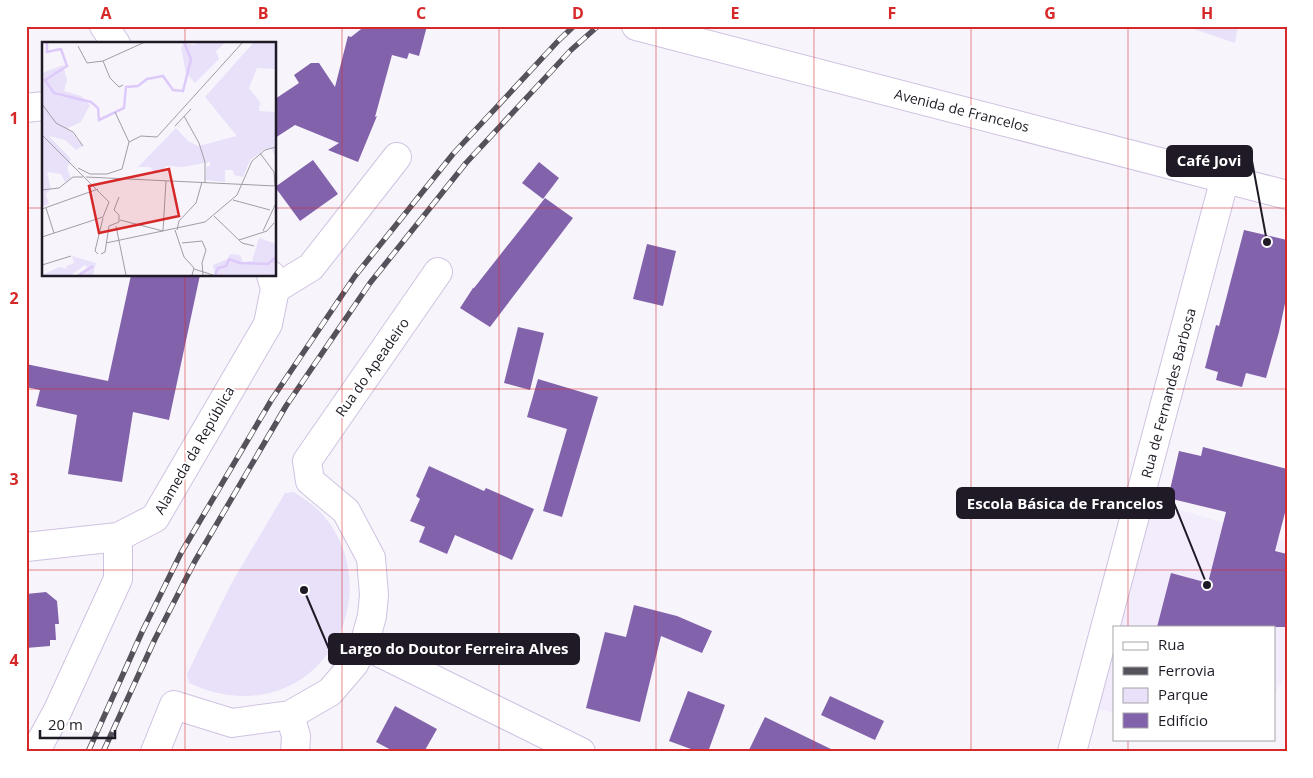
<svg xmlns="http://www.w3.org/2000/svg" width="1313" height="778" font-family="'Open Sans',sans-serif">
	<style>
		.built { fill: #f2ecfc }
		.green { fill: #e9e0f9 }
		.building { fill: #8362ac }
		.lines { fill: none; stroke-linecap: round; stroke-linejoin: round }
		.minor-casing { stroke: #cfc2e2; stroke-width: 30 }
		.major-casing { stroke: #cfc2e2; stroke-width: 30 }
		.minor { stroke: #fff; stroke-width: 28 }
		.major { stroke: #fff; stroke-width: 28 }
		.rail-casing { stroke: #56525b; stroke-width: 5.5 }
		.rail { stroke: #fff; stroke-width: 4; stroke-dasharray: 11; stroke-linecap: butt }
		.grid { fill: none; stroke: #d62828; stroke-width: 1; stroke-opacity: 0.55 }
		.labels { text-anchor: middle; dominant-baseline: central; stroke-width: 4; stroke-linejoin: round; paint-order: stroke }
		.street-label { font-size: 14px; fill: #1f1a25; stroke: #fff }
		.inset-river { fill: none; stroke: #ddcafa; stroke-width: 2.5 }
		.inset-road { fill: none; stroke: #a19da5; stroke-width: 1 }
		.view { fill: #d62828; fill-opacity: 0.15; stroke: #d62828; stroke-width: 2.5 }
		.inset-edge { fill: none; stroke: #1f1a25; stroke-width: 2.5 }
		.leader { fill: none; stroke: #1f1a25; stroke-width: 2 }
		.callout-dot { fill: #1f1a25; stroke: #fff; stroke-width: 2 }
		.callout { fill: #1f1a25; stroke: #1f1a25; stroke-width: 2 }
		.callout-label { font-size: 15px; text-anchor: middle; font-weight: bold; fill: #fff }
		.neatline { fill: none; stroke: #d62828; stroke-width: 2 }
		.grid-label { font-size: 16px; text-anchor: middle; font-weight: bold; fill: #d62828 }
	</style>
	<rect width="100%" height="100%" fill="#f7f5fb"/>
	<path class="built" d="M1151,501L1287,542V674L1274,694V627H1114V713L1091,707Z"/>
	<path class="green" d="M1185,26H1238L1235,43Z
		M294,492C305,499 315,506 324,516C382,585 336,696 244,696C224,696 207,691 189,683L187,674L231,584L285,493Z"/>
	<path class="building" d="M365,26H427L419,56L409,53L407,59L392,55L375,117L377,116L358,162L328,150L339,143L295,125L275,138V99L299,83L294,75L311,63H319L335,87L348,36L351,37Z
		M313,160L338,194L300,221L275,187Z
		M539,162L559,178L543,199L522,183Z
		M545,198L573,218L490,327L460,308L473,288H474Z
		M1244,230L1287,240V294L1279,332L1266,378L1246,373L1242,387L1216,380L1218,372L1205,368L1216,325L1219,326Z
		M647,244L676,251L663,306L633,299Z
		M131,275H200L169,420L133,412L122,482L68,474L77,415L36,406L40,390L26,387V364L108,381Z
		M518,327L544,333L530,390L504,383Z
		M538,379L598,397L562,517L543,511L567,429L527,417Z
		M1203,447L1287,469V505L1275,551L1287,554V627H1157L1171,573L1208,583L1226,512L1168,498L1179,451L1201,456Z
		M429,466L484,491L486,488L534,509L512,560L455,535L447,554L419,542L425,527L410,521L420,499L416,496Z
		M46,592L57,601L59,624H55L56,640H50V646L26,648V594Z
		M634,605L677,616L712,631L702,653L661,636L640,722L586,708L605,632L626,637Z
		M688,691L725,705L708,752H699L669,741Z
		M830,696L884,721L875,740L821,715Z
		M395,706L437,729L424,752H395L376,742Z
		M765,717L837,752H748Z"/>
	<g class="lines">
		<defs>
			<path id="minor" d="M26,108L44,106
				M275,289L311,267L397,157
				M364,645L581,752
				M290,715L296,736L295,752
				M35,752L57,712L118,579V537
				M155,752L174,705L232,723L290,715L330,692L354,664L364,645L372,616L374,595L371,558L346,511L310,481L307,461L438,272
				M1072,752L1225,178"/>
			<path id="major" d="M104,26L116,44
				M636,26L1287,195
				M26,547L118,537L155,518L268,324L275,289L271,275"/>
		</defs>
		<use href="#minor" class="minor-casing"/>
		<use href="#major" class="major-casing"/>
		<use href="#minor" class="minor"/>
		<use href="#major" class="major"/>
		<defs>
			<path id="rail" d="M88,752L142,632L181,553L272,399L355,276L453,154L559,40L574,26
				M103,752L155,639L195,561L286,406L370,283L466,163L571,50L598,26"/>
		</defs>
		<use href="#rail" class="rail-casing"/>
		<use href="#rail" class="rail"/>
	</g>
	<path class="grid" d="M185,26V44M342,26V752M499,26V752M656,26V752M814,26V752M971,26V752M1128,26V627M26,208H44M275,208H1287M185,275V752M26,389H1287M26,570H1287M1128,739V752"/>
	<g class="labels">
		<g class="street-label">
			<text transform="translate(962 110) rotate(14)">Avenida de Francelos</text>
			<text transform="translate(372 367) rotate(-55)">Rua do Apeadeiro</text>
			<text transform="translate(1168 393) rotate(-75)">Rua de Fernandes Barbosa</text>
			<text transform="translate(194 450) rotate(-60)">Alameda da República</text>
		</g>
	</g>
	<g transform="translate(42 42)">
		<rect width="234" height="234" fill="#f7f5fb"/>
		<path d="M156,0H184L174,9L177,17L153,41L144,31L139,6L142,1L152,3ZM212,0H231L234,5V27L215,26L207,46L218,60L217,69L234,70V116L229,106L223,107L208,118L201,135L192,133L191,128H183V140L164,138V125L168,124V120L141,125L123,124V130L111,129L108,125H96L134,86L146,99L156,104L195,94L163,55ZM21,23L25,38L22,49L39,54L48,63L39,80L26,86L41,104L34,108L23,98L7,94L29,117L25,126L29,136L23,140L19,132L5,130L9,147L4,152L7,162L0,165V31ZM217,196L234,202V233H173L171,223L186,217L188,212L198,213L201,220L210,219ZM30,214L54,221L51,233H35L45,226L43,223L29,233H0L17,225L25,227L24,224L32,221Z" fill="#e9e0f9"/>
		<path class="inset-river" d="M5,0V10L19,7L25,24L3,38L12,51L49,60L56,66L57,78L82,66L84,45L96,44L105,37L121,34L131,48L141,49L149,17L142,0M37,233L51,224M173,233L176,226L184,224L187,217L198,221L226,222L234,215"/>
		<path class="inset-road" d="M36,4L45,21L61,19L103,0M61,19L68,36L77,45L81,43M0,62L14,81L31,90L41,104M73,70L87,100M142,74L157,101L163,120V141M133,84L149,67M0,93L67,160L61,175L0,195M218,111L232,130L233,144M36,126L48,132H65L80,127L87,100L99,94L115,95L201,0M44,135L234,144M0,148L17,146L31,135H41M191,158L228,168M4,166L12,191M0,167L56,147M172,174L200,201L212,204M78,178L121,189M74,184L84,233M133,188L142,215L152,226L150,233M135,188L137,179L154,161L160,140M121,189L124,139M221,189L234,161M197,198L225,189L232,181M64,201L163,180L195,153L210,119L223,108L234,105M140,201L160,199L164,208L160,221L161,233M56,212L53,209L61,176M59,212L63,210L67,184L77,180V173L72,168L77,155M0,223L29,214M152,227L171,233"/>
		<path class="view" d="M127,127L137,174L57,191L47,144Z"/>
		<rect width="234" height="234" class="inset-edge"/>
	</g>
	<path class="leader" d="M1267 242L1252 161M1207 585L1174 503M304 590L329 649"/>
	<g class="callout-dot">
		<circle cx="1267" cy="242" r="5"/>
		<circle cx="1207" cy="585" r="5"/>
		<circle cx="304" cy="590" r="5"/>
	</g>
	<g class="callout">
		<rect x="1167" y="146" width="85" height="30" rx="5"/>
		<rect x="957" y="488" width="217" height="30" rx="5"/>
		<rect x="329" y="634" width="250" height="30" rx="5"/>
	</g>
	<g class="callout-label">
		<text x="1209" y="166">Café Jovi</text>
		<text x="1065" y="509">Escola Básica de Francelos</text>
		<text x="454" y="654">Largo do Doutor Ferreira Alves</text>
	</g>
	<rect width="1313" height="778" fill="none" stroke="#ffffff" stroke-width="55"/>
	<rect x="1113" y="626" width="162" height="115" fill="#ffffff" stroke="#a5a3a8"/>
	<rect x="1123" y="642" width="25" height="8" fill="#ffffff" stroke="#a5a3a8"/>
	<text x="1158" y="650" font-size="15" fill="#1f1a25">Rua</text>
	<rect x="1123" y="667" width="25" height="8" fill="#56525b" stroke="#a5a3a8"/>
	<text x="1158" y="676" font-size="15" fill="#1f1a25">Ferrovia</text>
	<rect x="1123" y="688" width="25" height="15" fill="#e9e0f9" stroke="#a5a3a8"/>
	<text x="1158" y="700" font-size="15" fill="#1f1a25">Parque</text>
	<rect x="1123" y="713" width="25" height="15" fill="#8362ac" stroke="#a5a3a8"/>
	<text x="1158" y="726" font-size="15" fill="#1f1a25">Edifício</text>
	<path d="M40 730v8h75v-8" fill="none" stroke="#1f1a25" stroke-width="2.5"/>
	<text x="48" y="730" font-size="15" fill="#1f1a25" stroke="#ffffff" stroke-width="4" paint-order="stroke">20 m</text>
	<rect x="28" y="28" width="1258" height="722" class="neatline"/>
	<g class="grid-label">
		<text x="106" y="19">A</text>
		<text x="263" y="19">B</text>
		<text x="421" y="19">C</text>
		<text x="578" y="19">D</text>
		<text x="735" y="19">E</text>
		<text x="892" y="19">F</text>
		<text x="1050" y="19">G</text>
		<text x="1207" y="19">H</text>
		<text x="14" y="124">1</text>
		<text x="14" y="304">2</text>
		<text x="14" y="485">3</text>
		<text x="14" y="666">4</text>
	</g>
</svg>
